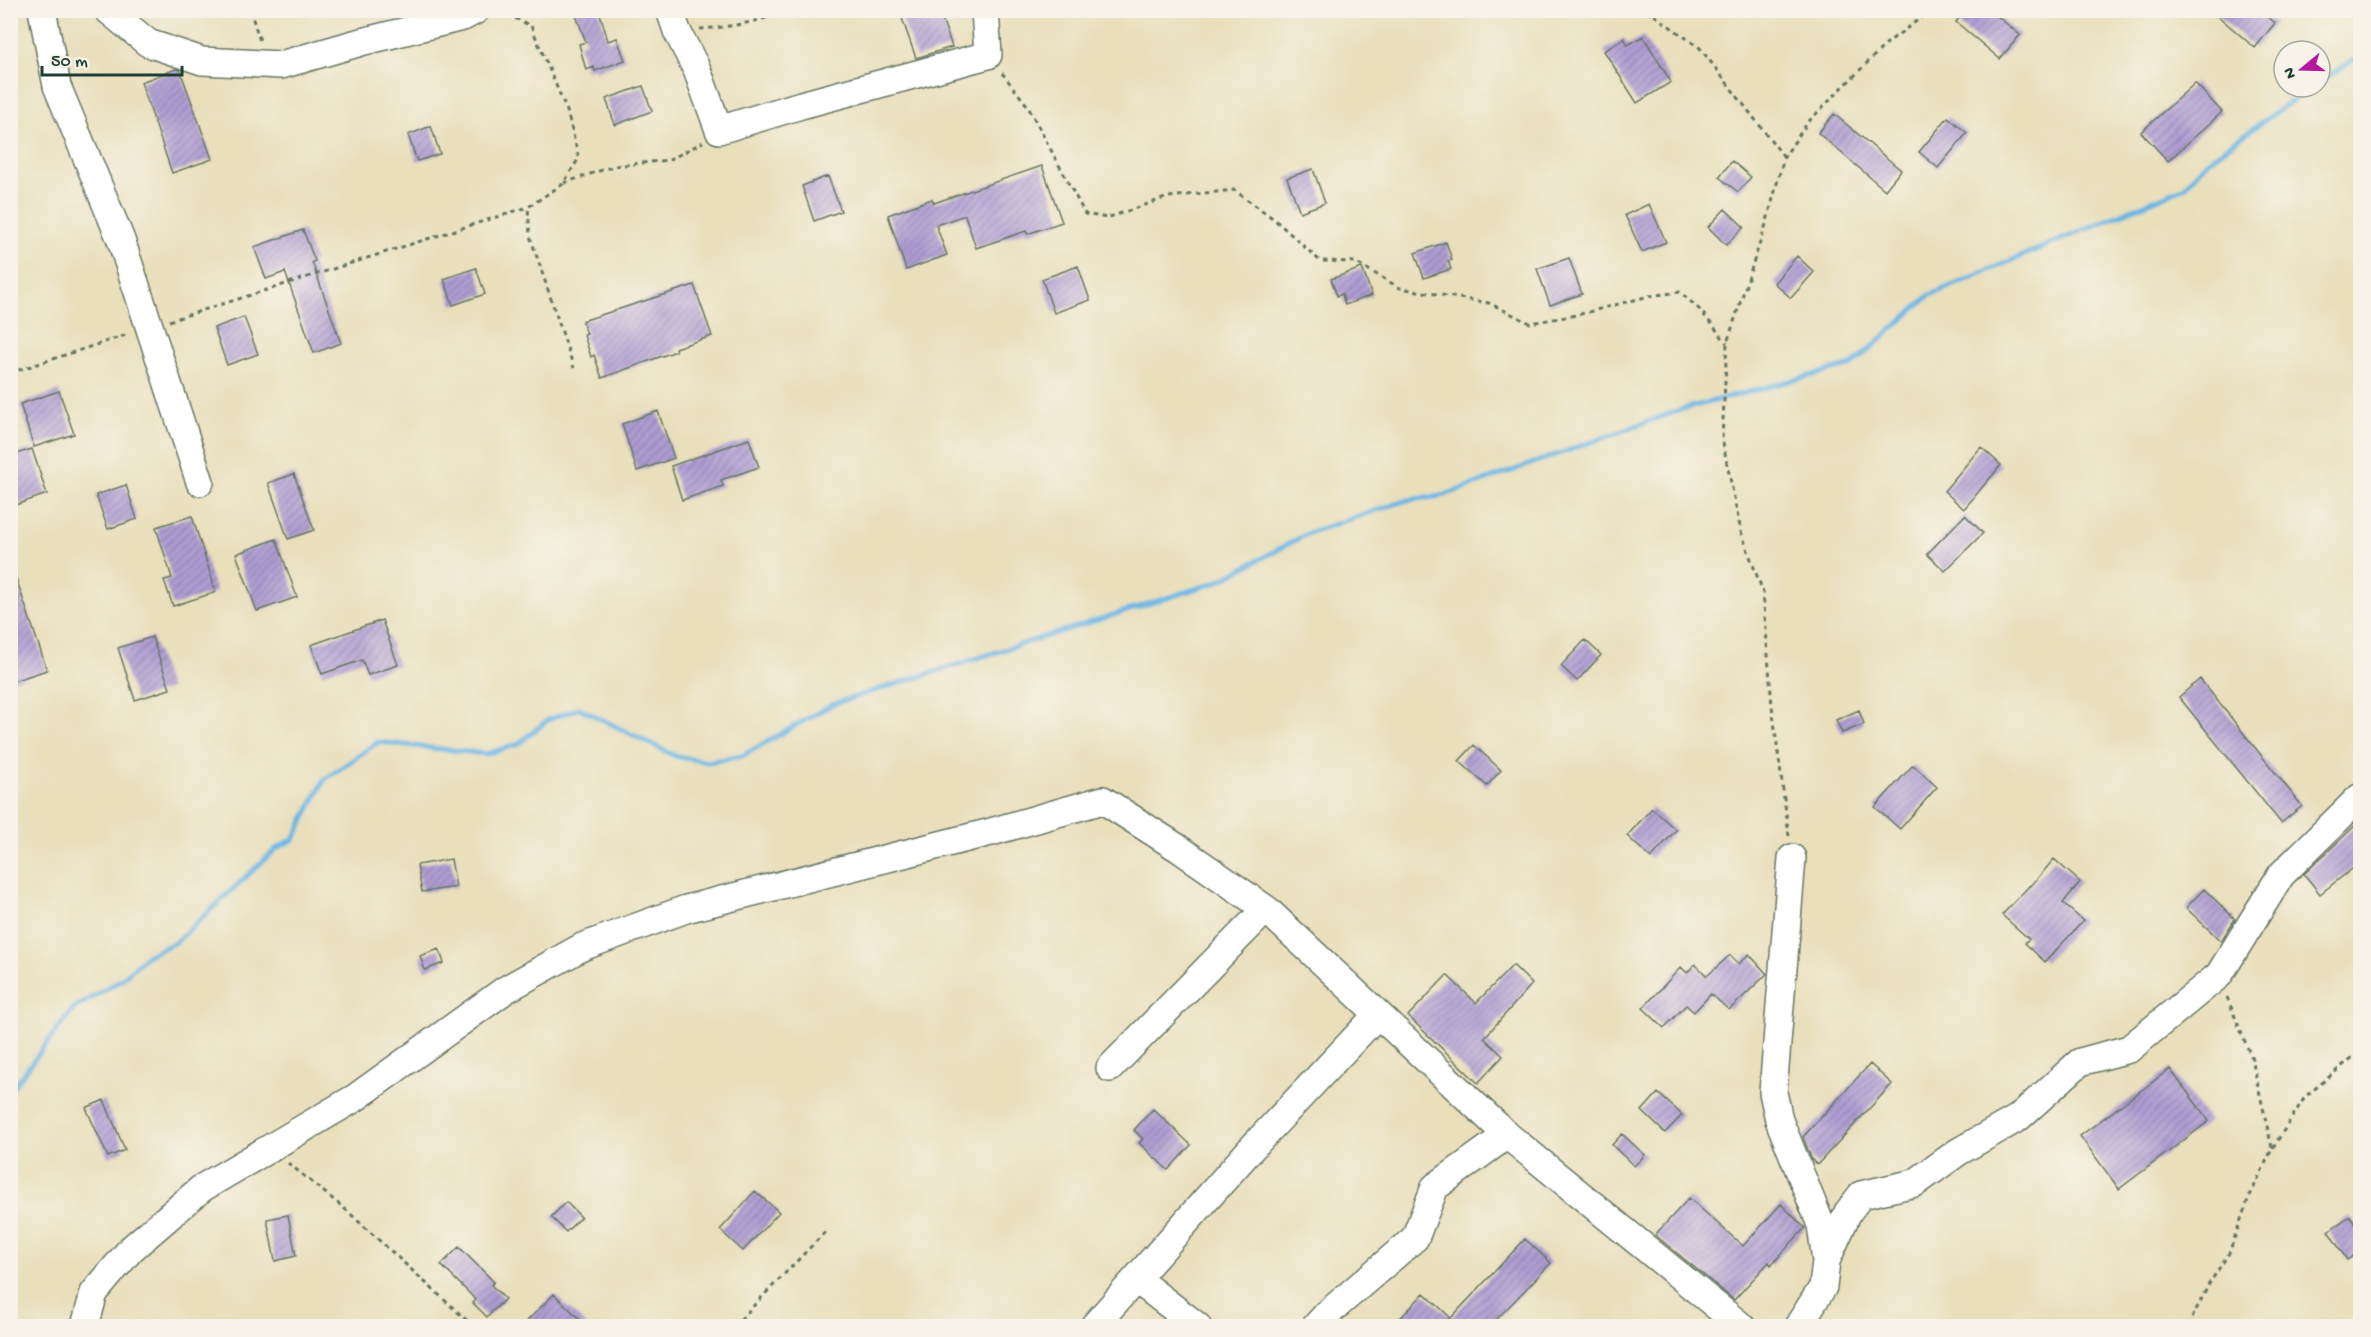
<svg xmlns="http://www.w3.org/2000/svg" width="2371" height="1337" font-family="'Gochi Hand',sans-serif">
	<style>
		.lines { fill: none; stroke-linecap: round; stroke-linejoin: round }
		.stream { stroke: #69b5e3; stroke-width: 5 }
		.building { fill: url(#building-hatch) }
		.minor-casing { stroke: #667663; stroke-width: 30 }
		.path { stroke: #667663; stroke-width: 3; stroke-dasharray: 4.5 4.5; stroke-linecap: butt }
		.minor { stroke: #fff; stroke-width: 27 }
	</style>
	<defs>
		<pattern id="building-hatch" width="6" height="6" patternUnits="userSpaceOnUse" patternTransform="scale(1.5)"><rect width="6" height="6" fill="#af9dd3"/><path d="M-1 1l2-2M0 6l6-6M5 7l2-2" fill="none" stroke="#8e81ac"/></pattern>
	</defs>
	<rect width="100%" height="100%" fill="#f7f3e8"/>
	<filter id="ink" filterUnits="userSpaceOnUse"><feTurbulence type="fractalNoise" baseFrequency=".0167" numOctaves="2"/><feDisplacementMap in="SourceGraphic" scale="12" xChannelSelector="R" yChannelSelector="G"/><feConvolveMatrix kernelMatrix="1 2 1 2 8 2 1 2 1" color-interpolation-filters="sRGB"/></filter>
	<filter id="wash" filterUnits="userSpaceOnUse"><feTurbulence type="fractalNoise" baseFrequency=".008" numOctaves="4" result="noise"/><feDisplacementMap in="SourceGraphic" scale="24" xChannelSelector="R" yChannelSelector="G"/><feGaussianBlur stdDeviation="1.35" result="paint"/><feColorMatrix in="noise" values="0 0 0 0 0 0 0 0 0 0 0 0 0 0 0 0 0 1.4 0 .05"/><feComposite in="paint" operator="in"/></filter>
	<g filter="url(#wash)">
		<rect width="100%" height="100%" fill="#e9dfbb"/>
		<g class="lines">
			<path class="stream" d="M2320,82L2360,55
				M10,1091L73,1009L122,979L146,956L176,942L277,848L294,839L324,780L378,742L486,754L518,744L548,720L579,708L675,756L708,762L742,756L833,704L1217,582L1311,532L1408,500L1442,496L1683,409L1852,365L1930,295L2185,187L2207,161L2312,87"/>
		</g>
		<g id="blocks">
			<path class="building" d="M574,10H599L608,41L617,38L625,60L595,71L594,67L586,70L579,44L586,42Z
				M899,10H939L952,47L916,58Z
				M1965,10H1990L2020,35L2000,59L1956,22Z
				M2211,10H2260L2275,23L2255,48Z
				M1643,36L1671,82L1637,103L1604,51L1624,38L1628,45Z
				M176,69L180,70L212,159L172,173L141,82Z
				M2195,83L2222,112L2168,161L2141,132Z
				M643,86L652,111L615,125L606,99Z
				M1834,114L1901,170L1885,190L1818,133Z
				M1948,117L1967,133L1938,168L1919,152Z
				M431,126L440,154L417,161L408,135Z
				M1732,161L1751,177L1738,192L1719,177Z
				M1042,166L1062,222L1027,234L1026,231L976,248L965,215L936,225L947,255L906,270L888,215L932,199L934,203Z
				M1313,169L1325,203L1300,212L1287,178Z
				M828,176L841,211L814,221L802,186Z
				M1649,204L1666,242L1642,252L1625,215Z
				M1725,209L1744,227L1726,245L1708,227Z
				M303,230L315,261L312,262L341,343L314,353L285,272L266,279L254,247Z
				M1446,242L1452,260L1448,261L1451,269L1424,278L1415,253Z
				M1797,256L1814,272L1791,298L1774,283Z
				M1569,258L1582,294L1550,305L1537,269Z
				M1078,266L1090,300L1054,313L1042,279Z
				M476,268L485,294L453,305L444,279Z
				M1362,268L1372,295L1345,305L1342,294L1337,296L1331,279Z
				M694,285L712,336L675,348L676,351L602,378L594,355L591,357L584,335L587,334L582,321Z
				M244,317L258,354L227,365L214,328Z
				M59,391L74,434L34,447L20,404Z
				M658,411L674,458L637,471L622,424Z
				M749,439L759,467L721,480L723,486L682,500L671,466Z
				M1981,447L2001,465L1964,509L1944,491Z
				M32,449L47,494L10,507V456Z
				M294,474L314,530L288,539L268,483Z
				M126,485L137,519L108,529L96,495Z
				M1965,515L1983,533L1945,571L1927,554Z
				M192,516L216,592L173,606L164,580L172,578L156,527Z
				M276,539L297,597L257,611L236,554Z
				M10,569H13L47,670L10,682Z
				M382,620L398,665L368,675L362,660L322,674L311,645Z
				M152,637L170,689L135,700L118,648Z
				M1585,640L1601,655L1577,681L1561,666Z
				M2200,679L2302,806L2281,823L2179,697Z
				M1859,710L1864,724L1842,733L1836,720Z
				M1474,745L1501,770L1487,786L1459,761Z
				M1913,765L1937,787L1900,829L1875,807Z
				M1652,808L1676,830L1651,858L1627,836Z
				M2361,820V862L2320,894L2304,874Z
				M451,859L456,887L422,892L417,865Z
				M2054,859L2080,882L2063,903L2083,921L2045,962L2025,943L2029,939L2002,915L2030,885L2031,886Z
				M2204,889L2235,919L2221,941L2186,908Z
				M439,949L444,963L425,970L420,956Z
				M1749,954L1767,974L1729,1010L1711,994L1694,1012L1686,1005L1664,1028L1643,1008L1681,967L1687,973L1695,964L1707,976L1730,955L1739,964Z
				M1513,965L1532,984L1484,1038L1503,1056L1478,1083L1408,1016L1447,975L1476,1003Z
				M1870,1064L1892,1084L1817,1165L1812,1160L1803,1137Z
				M2170,1069L2209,1121L2119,1189L2080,1136Z
				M1658,1093L1682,1115L1665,1133L1642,1111Z
				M104,1100L125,1150L108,1157L86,1108Z
				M1153,1109L1191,1145L1168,1170L1139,1143L1143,1139L1134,1130Z
				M1622,1134L1645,1155L1634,1166L1612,1145Z
				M755,1191L779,1212L743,1251L720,1230Z
				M1689,1198L1743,1246L1781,1204L1805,1228L1771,1265L1769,1262L1734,1300L1655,1235Z
				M566,1202L581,1217L566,1232L551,1217Z
				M288,1215L296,1256L275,1261L267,1219Z
				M2350,1216L2361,1231V1251L2347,1260L2328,1231Z
				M1525,1239L1551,1263L1490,1326H1458L1450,1319Z
				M459,1247L494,1282L491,1285L505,1299L487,1317L473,1303L476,1300L441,1265Z
				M1424,1293L1450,1317L1441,1326H1393Z
				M554,1294L587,1326H522Z"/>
		</g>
	</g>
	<g filter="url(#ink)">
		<use href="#blocks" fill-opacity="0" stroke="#667663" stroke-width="1.5"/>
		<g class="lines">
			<defs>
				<path id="minor" d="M42,10L57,86L121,240L200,482
					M108,10L148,43L202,61L281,65L361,42L463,17L476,10
					M670,10L677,31L697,70L719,130L801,105L988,55L985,10
					M1792,858L1773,1092L1779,1120L1821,1225L1826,1261L1823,1287L1798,1326
					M1110,1068L1266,909
					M1826,1261L1848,1212L1861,1195L1915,1183L1958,1152L2018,1118L2080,1062L2129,1049L2219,975L2281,875L2359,798
					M1136,1279L1197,1326
					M85,1326L94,1293L131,1249L202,1188L355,1098L505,990L582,947L686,909L991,832L1103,800L1178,848L1266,909L1507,1135L1741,1326
					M1094,1326L1250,1150L1378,1014
					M1316,1326L1328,1313L1415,1238L1435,1187L1507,1135"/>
			</defs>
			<use href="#minor" class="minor-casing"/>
			<path class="path" d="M250,10L260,41
				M499,10L531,26L567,111L579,158L563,184L528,207L530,236L574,368
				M1647,10L1700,48L1784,157
				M700,29C730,27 760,22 789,10
				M1002,73L1027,105L1085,214L1107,218L1168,197L1234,190L1274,219L1320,261L1355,262L1400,288L1489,303L1530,323L1577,315L1649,296L1680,292L1700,310L1727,343
				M564,183L614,166L669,160L703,142
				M169,321L528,207
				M10,373L129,334
				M1789,836L1772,706L1763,592L1741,532L1722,439L1727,343L1767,221L1784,157L1808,122L1888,42L1932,10
				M2227,997L2252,1059L2272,1148
				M288,1163L345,1209L473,1326
				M734,1326L828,1229
				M2188,1326L2209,1284L2229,1253L2248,1200L2272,1149L2305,1097L2360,1051"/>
			<use href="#minor" class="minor"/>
		</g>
	</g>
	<rect width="2371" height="1337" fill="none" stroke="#f7f3e8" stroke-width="36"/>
	<g transform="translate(2302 69) rotate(251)"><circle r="28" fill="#f7f3e8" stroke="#a1aaa0" stroke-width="1.5"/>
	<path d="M0-4.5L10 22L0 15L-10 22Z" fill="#b5179e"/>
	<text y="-9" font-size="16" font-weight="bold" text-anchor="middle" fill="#1f3d34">N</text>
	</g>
	<path d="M42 66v9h140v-9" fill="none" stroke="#1f3d34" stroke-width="3"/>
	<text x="51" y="66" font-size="18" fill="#1f3d34" stroke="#f7f3e8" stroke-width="4.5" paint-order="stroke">50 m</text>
</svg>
